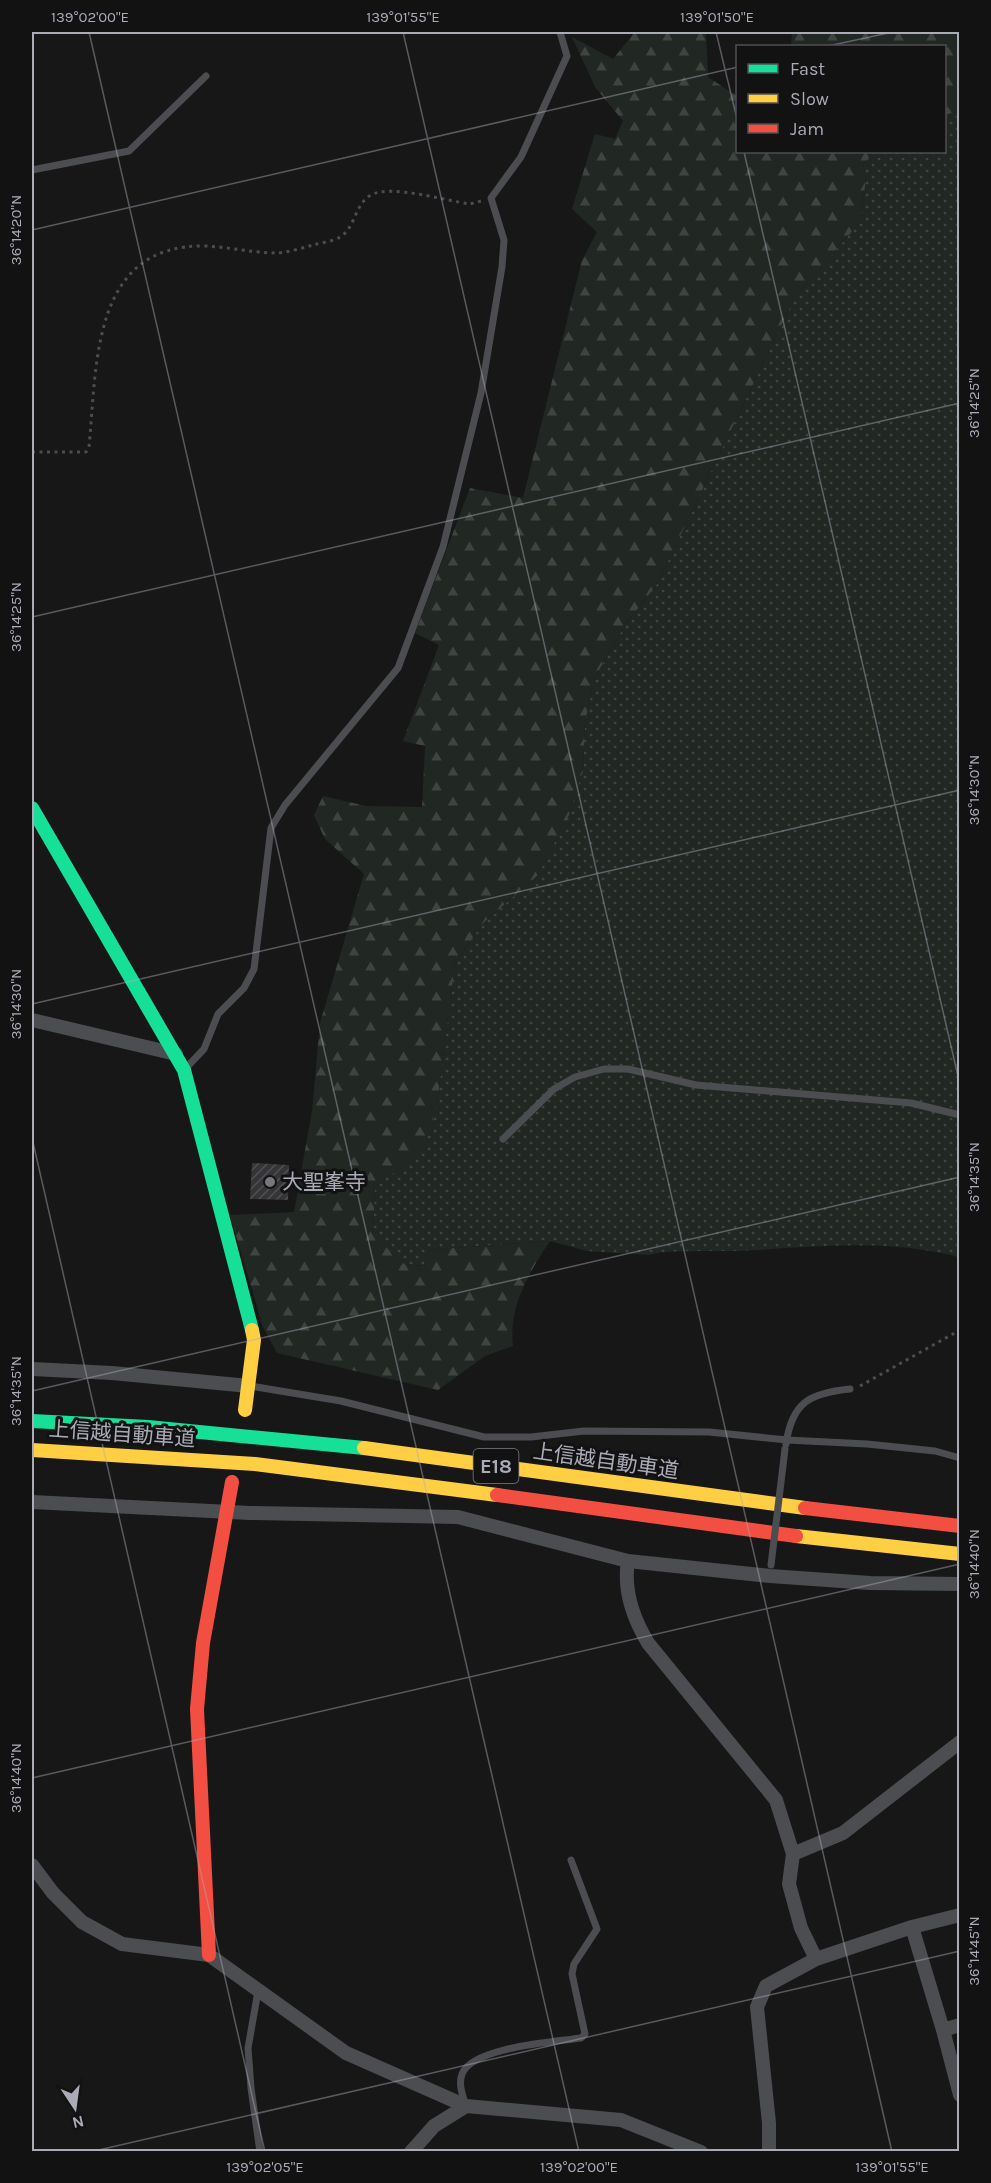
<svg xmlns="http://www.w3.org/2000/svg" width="991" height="2183" font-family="Karla,'Noto Sans JP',sans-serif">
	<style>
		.grass { fill: url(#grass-dots) }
		.forest { fill: url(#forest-firs) }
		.building { fill: url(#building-hatch) }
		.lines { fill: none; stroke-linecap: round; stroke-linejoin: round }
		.path { stroke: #4d4d51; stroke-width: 3; stroke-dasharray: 3 4.5; stroke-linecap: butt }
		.lane { stroke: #4c4d50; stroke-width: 7 }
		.street { stroke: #4c4d50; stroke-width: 14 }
		.fast { stroke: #16e098; stroke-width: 14 }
		.slow { stroke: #ffcf43; stroke-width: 14 }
		.jam { stroke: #f24e42; stroke-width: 14 }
		.lane-bridge { stroke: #4c4d50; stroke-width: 7 }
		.ticks { fill: none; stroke: #aaabb7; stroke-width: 1.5; stroke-opacity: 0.45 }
		.poi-dot { fill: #77777f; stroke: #121213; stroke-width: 2 }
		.labels { text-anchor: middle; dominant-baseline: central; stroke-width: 6; stroke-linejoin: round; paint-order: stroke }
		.shield { fill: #121213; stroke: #7c7d86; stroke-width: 1.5 }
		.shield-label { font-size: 20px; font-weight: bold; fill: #aaabb7 }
		.poi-label { font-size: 21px; fill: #aaabb7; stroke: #121213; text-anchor: start }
		.street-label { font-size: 21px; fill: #aaabb7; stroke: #121213 }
		.neatline { fill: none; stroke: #aaabb7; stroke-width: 2 }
		.ticks-label { font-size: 15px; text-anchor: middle; fill: #aaabb7 }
	</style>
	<defs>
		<pattern id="grass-dots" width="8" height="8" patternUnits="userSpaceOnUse" patternTransform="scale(1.5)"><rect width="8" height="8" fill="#212723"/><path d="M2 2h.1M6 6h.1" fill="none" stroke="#3f4441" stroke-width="1.8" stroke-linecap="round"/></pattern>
		<pattern id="forest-firs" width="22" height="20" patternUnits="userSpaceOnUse" patternTransform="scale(1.5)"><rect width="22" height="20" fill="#212723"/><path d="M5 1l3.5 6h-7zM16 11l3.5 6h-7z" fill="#3f4441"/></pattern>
		<pattern id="building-hatch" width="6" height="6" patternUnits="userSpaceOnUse" patternTransform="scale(1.5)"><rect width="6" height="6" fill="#353537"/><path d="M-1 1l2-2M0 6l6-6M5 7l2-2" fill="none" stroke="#505052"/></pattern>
	</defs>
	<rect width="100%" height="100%" fill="#171718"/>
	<path class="grass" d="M959,111V1257C894,1240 826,1245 759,1250C727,1252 695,1250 663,1252L648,1255L587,1251L550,1241L427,1250L424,1266L404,1264L373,1236L375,1184L411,1162L437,1103L455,964L482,924L538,875L583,771L585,722L595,677L625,625L657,584L794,299L861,221L866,177L863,164L874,152H944L945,115Z"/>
	<path class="forest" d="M635,32H706L708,77L737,96L738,152H874L863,164L866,177L861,221L794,299L657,584L625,625L595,677L585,722L583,771L570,813L538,875L482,924L455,964L437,1104L425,1147L411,1162L375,1185L373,1235L404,1264L424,1266L426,1250L550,1241C529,1273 508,1307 513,1346L485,1356L438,1390L277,1353L263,1327L230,1215L294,1212L312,1111L320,1023L364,874L325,839L314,815L323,796L366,806L422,807L425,746L403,741L439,645L415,633L470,488L523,498L582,260L597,232L572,209L595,134L615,139L623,121L595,87L572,37L613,59Z
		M792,32H959V111L945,115L944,46H791Z"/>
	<path class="building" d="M252,1163L289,1165L288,1200L250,1199Z"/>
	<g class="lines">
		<path class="path" d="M32,452H86L89,447C97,365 91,244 205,246C229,247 253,253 278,253C289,252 302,248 313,245C324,242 339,241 346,232C356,220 357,203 371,195C390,184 447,201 470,204L481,201
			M860,1386L960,1330"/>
		<path class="lane" d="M32,170L129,151L206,76
			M186,1068L204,1049L218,1014L244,988L254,969L271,828L285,805L398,668L443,547L481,393L502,267L504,240L491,198L521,157L567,56L560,32
			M503,1139L554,1089L575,1077L604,1069H628L696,1085L911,1103L960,1115
			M250,1386L341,1401L484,1437H531L584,1431L709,1432L787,1440L867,1444L935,1451L960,1458
			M786,1444C792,1402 810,1393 850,1389
			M258,1991L248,2048L251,2088L260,2152
			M466,2106C463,2096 458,2085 462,2074C472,2047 555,2042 581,2038L585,2034L572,1974L574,1964L597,1929L571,1860"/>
		<path class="street" d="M32,1020L176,1054
			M32,1369L112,1373L249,1386
			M32,1502L250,1513L458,1517L628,1561L770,1576L870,1583L960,1584
			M628,1561C623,1591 633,1618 648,1643L776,1800L793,1854L789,1884L801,1928L816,1959L766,1986L757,2007L769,2123V2152
			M793,1854L843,1833L960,1742
			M32,1865L53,1893L82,1922L122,1944L209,1955L346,2053L466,2106L621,2120L701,2152
			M912,1927L943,2030
			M816,1959L912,1927L960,1915
			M960,2025L943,2030L960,2095
			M411,2152L434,2126L466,2106"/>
		<path class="fast" d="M32,808L184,1070L252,1330
			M32,1421L148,1427L364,1448"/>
		<path class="slow" d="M245,1410L254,1340L252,1330
			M364,1448L805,1508
			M32,1450L255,1464L497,1495
			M796,1536L960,1554"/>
		<path class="jam" d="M497,1495L796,1536
			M805,1508L960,1526
			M209,1955L197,1709L203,1643L232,1482"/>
		<path class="lane-bridge" d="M771,1565L785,1449"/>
	</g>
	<path class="ticks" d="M89,32L579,2152M403,32L892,2152M716,32L738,123M828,46L893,32M744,152L960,1085M32,230L738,67M32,617L960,403M32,1004L960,790M32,1138L265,2152M32,1391L960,1177M32,1778L960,1564M90,2152L960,1951"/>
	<circle class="poi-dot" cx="270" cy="1182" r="6"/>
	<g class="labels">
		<rect class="shield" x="473.5" y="1449" width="45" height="34" rx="4.5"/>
		<g class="shield-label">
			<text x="496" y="1466">E18</text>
		</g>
		<g class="poi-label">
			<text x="282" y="1182">大聖峯寺</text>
		</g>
		<g class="street-label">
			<text transform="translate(122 1434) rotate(4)">上信越自動車道</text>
			<text transform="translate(606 1461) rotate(8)">上信越自動車道</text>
		</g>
	</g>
	<rect width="991" height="2183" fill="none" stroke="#121213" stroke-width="66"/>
	<rect x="736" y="45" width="210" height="108" fill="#121213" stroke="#4f4f55" stroke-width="1.5"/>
	<rect x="748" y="64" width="30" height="9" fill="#16e098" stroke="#4f4f55" stroke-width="1.5"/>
	<text x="790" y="75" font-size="18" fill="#aaabb7">Fast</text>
	<rect x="748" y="94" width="30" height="9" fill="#ffcf43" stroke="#4f4f55" stroke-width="1.5"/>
	<text x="790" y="105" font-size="18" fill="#aaabb7">Slow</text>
	<rect x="748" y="124" width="30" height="9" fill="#f24e42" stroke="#4f4f55" stroke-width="1.5"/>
	<text x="790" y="135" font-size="18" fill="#aaabb7">Jam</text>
	<g transform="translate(75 2108) rotate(167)" stroke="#121213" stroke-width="4.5" paint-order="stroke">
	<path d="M0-4.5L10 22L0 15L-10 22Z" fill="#aaabb7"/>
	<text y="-9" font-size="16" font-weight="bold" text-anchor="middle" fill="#aaabb7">N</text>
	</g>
	<rect x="33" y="33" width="925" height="2117" class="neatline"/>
	<g class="ticks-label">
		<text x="90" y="22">139°02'00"E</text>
		<text x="403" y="22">139°01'55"E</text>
		<text x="717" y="22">139°01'50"E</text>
		<text transform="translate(16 230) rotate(-90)" y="5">36°14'20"N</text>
		<text transform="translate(974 403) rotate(-90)" y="5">36°14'25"N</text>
		<text transform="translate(16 617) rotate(-90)" y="5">36°14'25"N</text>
		<text transform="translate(974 790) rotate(-90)" y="5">36°14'30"N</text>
		<text transform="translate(16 1004) rotate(-90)" y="5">36°14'30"N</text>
		<text transform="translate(974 1177) rotate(-90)" y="5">36°14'35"N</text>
		<text transform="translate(16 1391) rotate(-90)" y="5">36°14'35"N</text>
		<text transform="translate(974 1564) rotate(-90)" y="5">36°14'40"N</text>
		<text transform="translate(16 1778) rotate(-90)" y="5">36°14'40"N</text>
		<text transform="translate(974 1951) rotate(-90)" y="5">36°14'45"N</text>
		<text x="265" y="2172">139°02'05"E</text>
		<text x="579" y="2172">139°02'00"E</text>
		<text x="892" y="2172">139°01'55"E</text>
	</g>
</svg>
